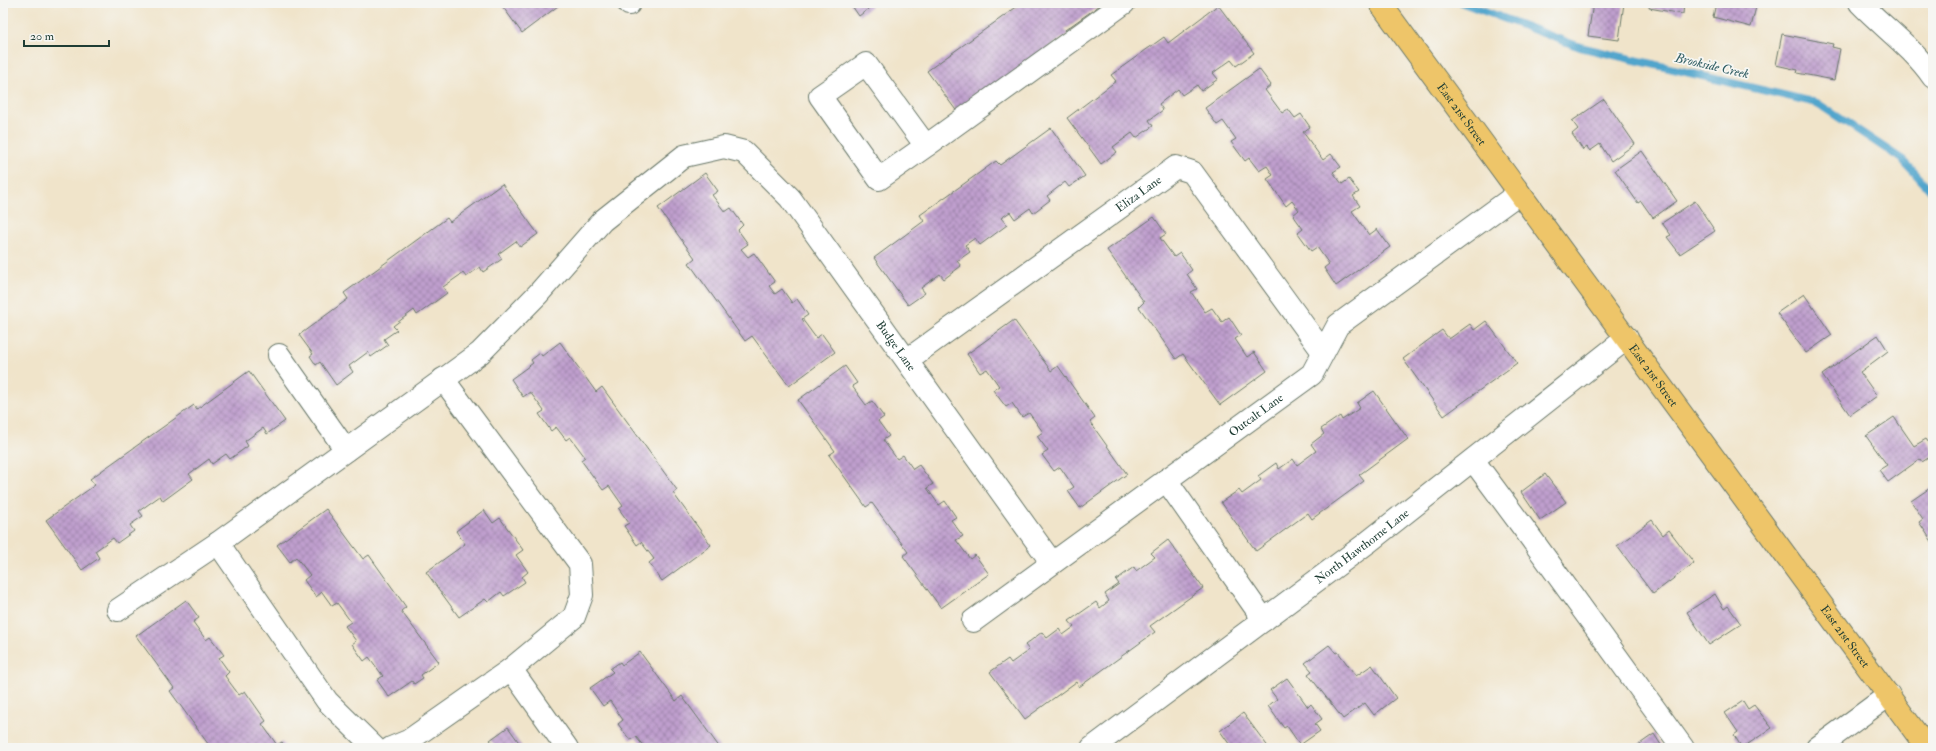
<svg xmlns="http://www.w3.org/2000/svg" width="1936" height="751" font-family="'IM FELL Double Pica',serif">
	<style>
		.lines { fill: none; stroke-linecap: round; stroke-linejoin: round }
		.stream { stroke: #51a5cc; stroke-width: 8 }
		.building { fill: url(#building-cross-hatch) }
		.minor-casing { stroke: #687768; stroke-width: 24 }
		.major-casing { stroke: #687768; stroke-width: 24 }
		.minor { stroke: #fff; stroke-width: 22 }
		.major { stroke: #eec569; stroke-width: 22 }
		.labels { text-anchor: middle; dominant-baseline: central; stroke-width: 3.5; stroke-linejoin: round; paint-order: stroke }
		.street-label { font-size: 12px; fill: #1f3d34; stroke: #f6f6f2 }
		.water-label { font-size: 13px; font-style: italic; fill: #2e5c62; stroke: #f6f6f2 }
	</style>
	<defs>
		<pattern id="building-cross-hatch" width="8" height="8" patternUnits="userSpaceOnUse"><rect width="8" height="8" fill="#bf9fce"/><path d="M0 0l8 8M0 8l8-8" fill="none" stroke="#9b83a8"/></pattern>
	</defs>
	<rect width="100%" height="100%" fill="#f6f6f2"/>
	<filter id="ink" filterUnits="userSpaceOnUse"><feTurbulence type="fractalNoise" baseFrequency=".025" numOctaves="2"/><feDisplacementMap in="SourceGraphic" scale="8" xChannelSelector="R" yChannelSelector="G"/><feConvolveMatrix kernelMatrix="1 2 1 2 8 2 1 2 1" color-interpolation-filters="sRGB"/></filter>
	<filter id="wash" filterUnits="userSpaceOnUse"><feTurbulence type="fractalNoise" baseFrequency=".012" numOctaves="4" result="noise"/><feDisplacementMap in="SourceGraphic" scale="16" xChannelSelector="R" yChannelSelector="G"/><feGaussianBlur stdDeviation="0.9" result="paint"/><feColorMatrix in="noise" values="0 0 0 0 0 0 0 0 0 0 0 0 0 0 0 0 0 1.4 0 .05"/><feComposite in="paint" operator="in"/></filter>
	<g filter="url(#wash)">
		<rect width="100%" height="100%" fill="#f0e4ca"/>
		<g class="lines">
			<path class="stream" d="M1463,3L1580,47L1817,103L1903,160L1933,193"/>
		</g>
		<g id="blocks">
			<path class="building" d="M500,3H556L558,6L522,33Z
				M850,3H876L859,16Z
				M1022,3H1103L1065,30L1068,34L958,113L927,71Z
				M1593,3H1624L1619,40L1588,36Z
				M1650,3H1684L1683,14L1649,8Z
				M1716,3H1757L1751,27L1713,17Z
				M1218,5L1254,53L1236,66L1231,60L1213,73L1218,79L1201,91L1197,85L1182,95L1178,89L1159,104L1163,110L1149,120L1153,126L1136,138L1132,133L1113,147L1117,152L1101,164L1067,118L1116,81L1111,75L1164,37L1168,43Z
				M1782,34L1833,44L1832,47L1840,49L1834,80L1797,73L1798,70L1776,65Z
				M1259,69L1271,85L1265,90L1282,113L1288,109L1295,118L1301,114L1310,127L1303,132L1323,160L1331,154L1341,167L1333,172L1342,184L1349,179L1359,192L1353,196L1360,206L1352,211L1369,235L1377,229L1390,247L1336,286L1324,268L1329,264L1317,247L1311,251L1298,233L1303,229L1293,215L1299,210L1292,201L1286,206L1267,179L1273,175L1267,166L1259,171L1249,158L1245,161L1231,142L1236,139L1223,121L1217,125L1205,108Z
				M1604,99L1635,144L1611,161L1600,144L1590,151L1587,147L1583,150L1572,134L1578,129L1572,121Z
				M1051,128L1085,176L1069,187L1065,182L1047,196L1050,200L1033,213L1030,208L1015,219L1010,212L1001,218L1007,225L980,245L975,238L965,245L970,252L957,261L961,266L944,279L940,274L921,288L925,293L908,305L874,258L924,221L920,215L996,161L1000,165Z
				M1642,151L1677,201L1653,218L1641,201L1638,203L1615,170Z
				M705,173L718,191L712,195L725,212L731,208L743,225L738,230L748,244L741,249L748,257L754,253L775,282L769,286L775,294L782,289L792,303L797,299L808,315L802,319L816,338L822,334L835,352L789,386L752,336L745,341L689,263L695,258L658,208Z
				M502,184L538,234L520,247L516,241L498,254L502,259L483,272L480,267L466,277L463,273L443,287L447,293L417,315L414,310L393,326L397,330L384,339L388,345L371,357L368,352L349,366L353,372L336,385L320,362L316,365L310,356L313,354L299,335L348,299L344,293L447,218L450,222Z
				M1695,201L1715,231L1680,254L1667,237L1671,235L1662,223Z
				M1154,217L1166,234L1160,238L1174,257L1180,253L1192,270L1187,274L1197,289L1191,292L1205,312L1212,308L1222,322L1229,317L1241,335L1235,339L1247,357L1254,352L1267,371L1220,405L1183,354L1176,359L1139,307L1144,302L1107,250Z
				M1804,294L1832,335L1806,353L1777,313Z
				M1014,320L1051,371L1058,366L1095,418L1090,422L1127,474L1080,508L1068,491L1074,487L1060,467L1054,471L1042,455L1048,451L1037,436L1043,432L1029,413L1022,417L1012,403L1006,407L993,390L999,386L987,369L980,373L967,354Z
				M1486,321L1517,363L1444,416L1403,359L1442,330L1449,339L1470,324L1474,330Z
				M1878,335L1888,351L1860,372L1877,396L1850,415L1822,375Z
				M560,342L596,392L602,387L677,490L673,493L711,545L662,581L649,563L654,559L641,542L637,545L624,526L629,523L619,509L623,506L609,486L603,490L581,460L585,457L570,437L566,440L556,427L551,431L539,414L544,411L530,392L523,397L511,379L533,363L531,360L540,353L542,356Z
				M845,366L857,383L852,386L866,405L872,401L884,417L878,421L889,436L883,440L897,459L903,455L913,469L919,465L933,484L927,488L939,505L945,501L956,517L951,520L963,536L956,540L970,559L975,555L989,574L941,608L903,556L908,552L872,503L866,507L829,455L835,451L798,400Z
				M249,371L285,421L267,434L263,428L245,441L248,446L230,459L226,454L212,464L209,459L189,474L193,479L163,501L160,496L139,511L143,516L130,525L134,531L117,543L113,538L95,551L99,558L82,570L46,520L95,485L90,479L194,405L197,409Z
				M1374,391L1408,439L1359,475L1364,481L1312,519L1308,513L1256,551L1221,502L1239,490L1242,494L1261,480L1258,476L1276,463L1279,469L1293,459L1297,465L1316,451L1311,444L1324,434L1321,429L1340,416L1342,420L1360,408L1357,403Z
				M1894,417L1914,446L1926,439L1933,449V455L1922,462L1920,459L1888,482L1879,470L1887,465L1866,436Z
				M1545,474L1566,502L1540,520L1521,492Z
				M1933,486V543L1919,522L1923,519L1911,501Z
				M326,509L363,559L369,555L406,607L401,611L439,662L421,675L423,678L414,684L412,681L389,697L377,680L383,676L369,657L364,661L352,644L356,641L345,626L351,622L337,603L332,606L322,592L316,597L304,580L310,575L296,557L290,562L277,545Z
				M484,510L493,523L500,518L523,550L516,555L528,572L522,577L525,582L504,596L501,592L488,602L485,599L459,617L426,572L465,544L456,531Z
				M1652,520L1663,535L1669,530L1694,563L1653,594L1617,546Z
				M1168,540L1203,588L1150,626L1155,632L1079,687L1076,682L1025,719L990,672L1008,659L1011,663L1029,650L1025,645L1042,632L1047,638L1059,629L1063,635L1074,627L1069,621L1096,602L1100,608L1109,601L1105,594L1119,584L1116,580L1134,567L1136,571L1155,557L1151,553Z
				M1715,594L1724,609L1728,606L1741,624L1709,645L1687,612Z
				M186,600L199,618L193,622L206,640L210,637L224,655L219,658L229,672L225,676L239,695L245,691L266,721L262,724L277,745L282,742L286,748H211L170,691L174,688L136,636Z
				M1329,645L1336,653L1338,652L1356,676L1372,665L1396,698L1374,715L1365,703L1343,719L1308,674L1312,671L1305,663Z
				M640,652L676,701L682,696L720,748H652L650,746L645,748L636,737L630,740L618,724L623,720L610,701L603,706L590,688L613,672L610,669L620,662L622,665Z
				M1287,678L1308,707L1311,704L1322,719L1315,724L1320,731L1300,745L1287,726L1284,728L1268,706L1277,699L1270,690Z
				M1743,701L1748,709L1754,705L1772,728L1742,748L1734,735L1738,732L1725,713Z
				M1243,713L1269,748H1232L1220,731Z
				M508,727L523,748H492L495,746L490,740Z
				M1654,734L1663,748H1634Z"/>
		</g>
	</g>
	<g filter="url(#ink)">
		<use href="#blocks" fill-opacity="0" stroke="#687768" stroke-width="1"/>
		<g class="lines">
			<defs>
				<g id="minor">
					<path d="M629,3V4"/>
					<path d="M1860,3C1884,28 1913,48 1933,77"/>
					<path d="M926,146L879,179L820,96L866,64L926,146L1124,3"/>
					<path d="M279,355L346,450"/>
					<path id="s1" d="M907,360L1176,167L1192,172L1323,352"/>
					<path d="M1473,460L1525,530L1683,748"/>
					<path d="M1166,480L1264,620"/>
					<path d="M218,543L327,701L375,748"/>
					<path id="s2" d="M118,610L218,543L480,353L538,294L602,221L684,156L724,147L744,152L790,198L1052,563"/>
					<path id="s3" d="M973,621L1312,374L1338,325L1519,193"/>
					<path d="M511,669L567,748"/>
					<path d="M391,748L408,741L511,669L574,617L582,595L580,564L443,379"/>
					<path id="s4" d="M1092,748L1367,543L1627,338"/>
					<path d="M1817,748L1889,695"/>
				</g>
				<g id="major">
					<path id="s5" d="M1380,3L1927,748"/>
				</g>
			</defs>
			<use href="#minor" class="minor-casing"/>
			<use href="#major" class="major-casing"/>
			<use href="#minor" class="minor"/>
			<use href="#major" class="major"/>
		</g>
	</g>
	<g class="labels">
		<g class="street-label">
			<text stroke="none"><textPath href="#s5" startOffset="138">East 21st Street</textPath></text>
			<text stroke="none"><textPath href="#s1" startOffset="285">Eliza Lane</textPath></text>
			<text stroke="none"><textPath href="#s2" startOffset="1037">Budge Lane</textPath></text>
			<text stroke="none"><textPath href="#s5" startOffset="462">East 21st Street</textPath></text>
			<text stroke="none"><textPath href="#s3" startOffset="350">Outcalt Lane</textPath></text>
			<text stroke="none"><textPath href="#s4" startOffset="337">North Hawthorne Lane</textPath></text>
			<text stroke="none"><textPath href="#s5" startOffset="786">East 21st Street</textPath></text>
		</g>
		<g class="water-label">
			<text transform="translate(1712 66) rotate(13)">Brookside Creek</text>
		</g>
	</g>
	<rect width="1936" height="751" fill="none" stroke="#f6f6f2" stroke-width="16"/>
	<path d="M24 40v6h85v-6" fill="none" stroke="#1f3d34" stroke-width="2"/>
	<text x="30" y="40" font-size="12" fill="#1f3d34" stroke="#f6f6f2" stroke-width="3" paint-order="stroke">20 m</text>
</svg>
